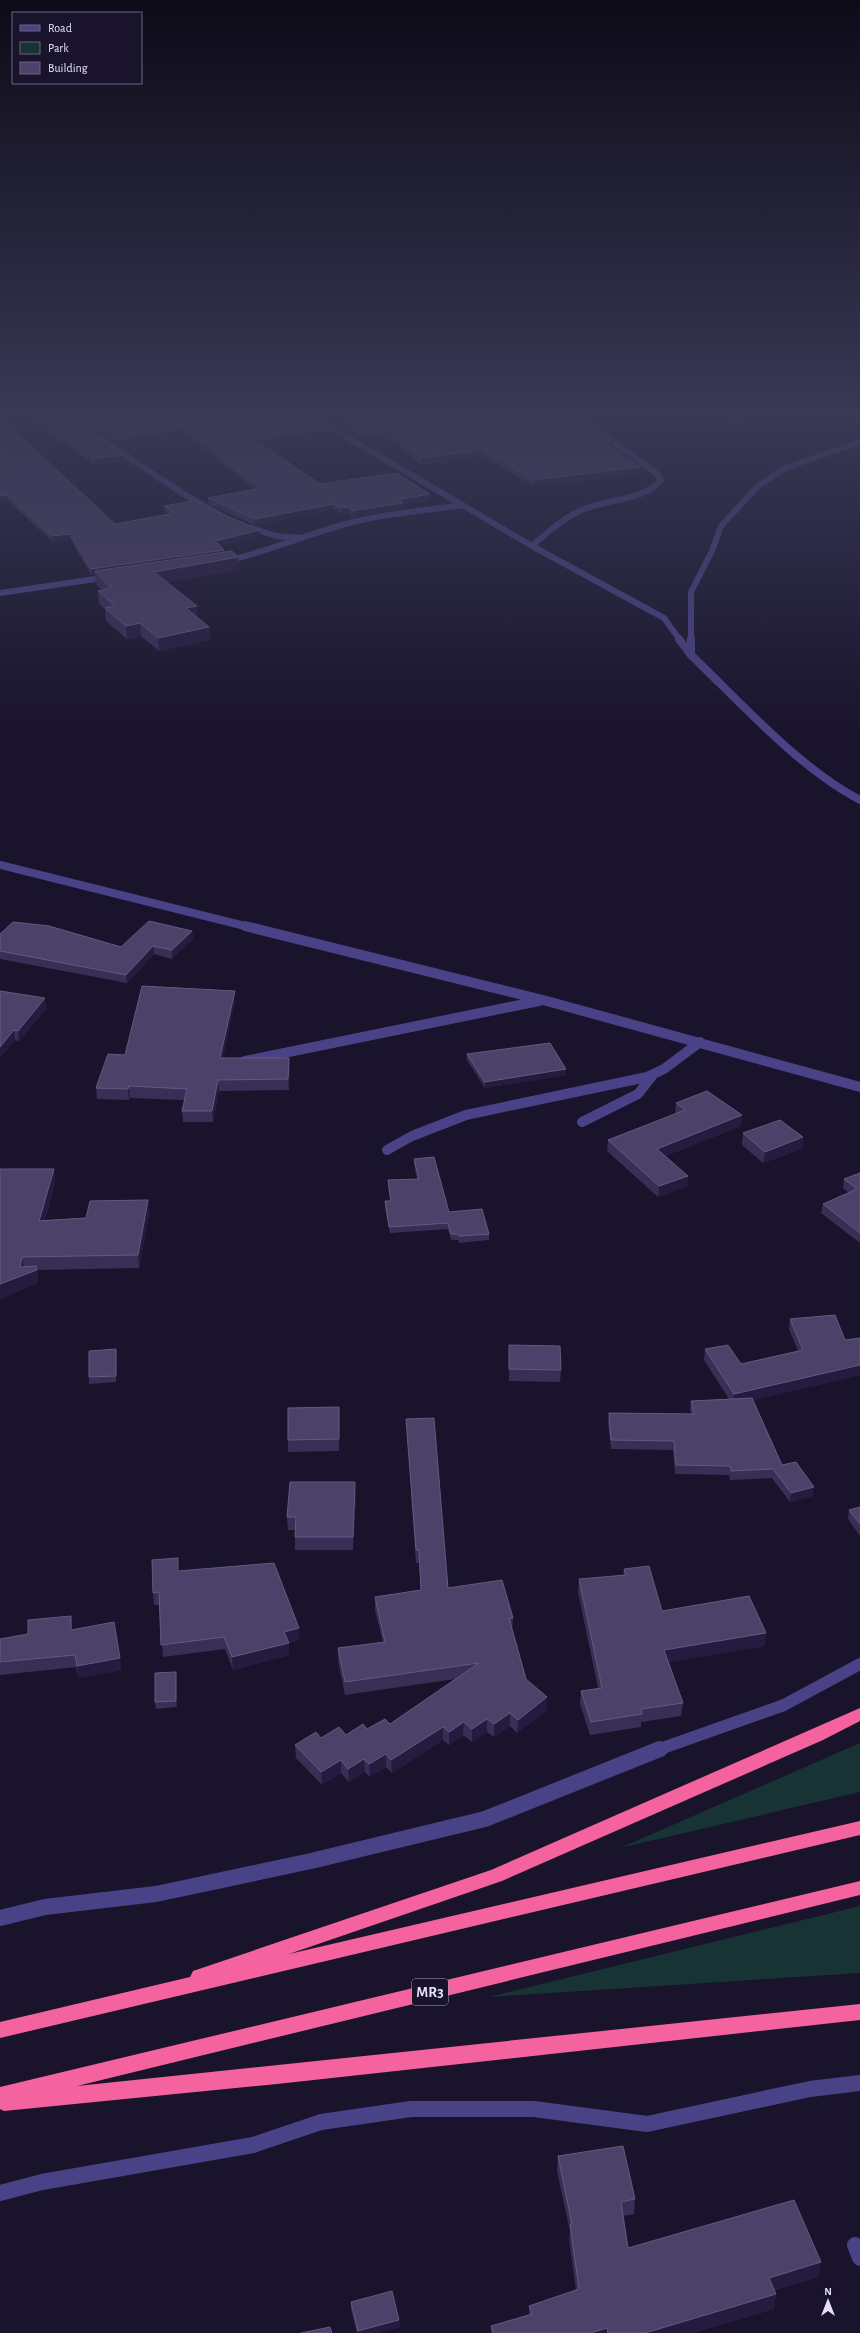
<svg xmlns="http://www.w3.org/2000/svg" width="860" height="2333" font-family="'Alegreya Sans',sans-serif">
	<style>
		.green { fill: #173334 }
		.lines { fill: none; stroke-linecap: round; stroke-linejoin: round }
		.minor-far4 { stroke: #4a4286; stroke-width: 6 }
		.minor-far3 { stroke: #4a4286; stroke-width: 8 }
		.minor-far2 { stroke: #4a4286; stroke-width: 10 }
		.minor-far1 { stroke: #4a4286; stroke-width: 12 }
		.minor { stroke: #4a4286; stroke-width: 16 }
		.highway { fill: #f4639d; fill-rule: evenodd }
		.wall { fill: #3a2e57 }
		.shaded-wall { fill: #251b3e }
		.building { fill: #4c4169; stroke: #645a80 }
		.labels { text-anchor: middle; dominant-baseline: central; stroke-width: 3; stroke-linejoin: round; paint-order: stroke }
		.shield { fill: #19132b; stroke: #a8a2be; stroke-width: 1 }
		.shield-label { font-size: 15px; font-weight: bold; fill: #e5dffd }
	</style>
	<rect width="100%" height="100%" fill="#19132b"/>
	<path class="green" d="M860,1743V1792L620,1848Z
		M860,1906V1973L489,1997Z"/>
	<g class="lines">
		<path class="minor-far4" d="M62,413L182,493L224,517
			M306,413L532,546L664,618L680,640
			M248,527L276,536L301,538
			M532,546C549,531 563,518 584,509C605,500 648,499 661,480L657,474L575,413
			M226,561C266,552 303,536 342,525C381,514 422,511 462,505
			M0,593L109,577
			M691,640V592L712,551L721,526L758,486L785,468L860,442"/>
		<path class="minor-far3" d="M679,639L691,655C741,703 799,768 860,800
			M691,639V655
			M0,865L249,927"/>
		<path class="minor-far2" d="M245,926L543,1000L860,1087
			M245,1061L539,1001
			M582,1122L638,1094L653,1075
			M387,1150L412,1136L466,1115L647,1077L664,1069L700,1042"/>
		<path class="minor-far1" d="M657,1750L784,1705L860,1664"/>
		<path class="minor" d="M0,1918L45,1907L156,1894L311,1861L485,1819L660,1749
			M0,2193L42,2182L253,2145L321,2122L411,2109H534L647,2124L810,2089L860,2083
			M855,2245L860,2258"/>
		<path class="highway" d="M860,1708V1721L823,1740L502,1881L289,1954L860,1821V1835L0,2038V2022L190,1977L193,1971L199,1969L491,1870Z
			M860,1881V1895L77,2086L860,2004V2020L277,2084L4,2111L0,2109V2087Z"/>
	</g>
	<path class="wall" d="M0,413H10L4,420L115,524L169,514L165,511L164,506L210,509L260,536L220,546L224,552L239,570L168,582L198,618L209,627L210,640L159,651L141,636L127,639L106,621L105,609L99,604L98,591L102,590L96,584L95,575H91L71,540L53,542L8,501L0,502Z
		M18,413H61L123,455V461L95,465Z
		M70,413H305L331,433L262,444L320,484L429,500L403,504V509L357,516L353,517L349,513L341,514L334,509L255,525L209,504L208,498L255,490L183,432L119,445Z
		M705,413H749V415L744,427Z
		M342,418L614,448H612L640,474L534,486L483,456L421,465L389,437L370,441L342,424Z
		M192,931L193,939L172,959L154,954L127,983L0,959V934L121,947Z
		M0,991L47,1008L19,1041L15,1040L0,1058Z
		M235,1002L223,1058H289L290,1070L289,1090L219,1091L213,1122H183L182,1111L184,1100L130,1098L129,1100L97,1099L96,1088L125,1055Z
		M467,1054L566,1069V1075L485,1088L467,1060Z
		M676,1103L741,1126L665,1156L688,1176L687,1186L658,1197L607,1151L608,1140L676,1114H675Z
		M743,1133L803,1137L802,1149L763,1163L742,1145Z
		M414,1159L449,1212L489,1234V1240L459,1243L458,1240H451L448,1229L390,1233L385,1207V1201H390L388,1187V1180L417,1179L414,1165Z
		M0,1169H54L55,1182L45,1220L86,1218L148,1200L149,1214L139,1268L37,1270L38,1283L0,1299Z
		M860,1173V1243L821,1213L823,1204L849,1193L843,1188L844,1179Z
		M790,1319L845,1340L860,1338V1375L753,1400L782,1465L813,1496L790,1502L772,1478L730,1480L729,1475L675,1474L673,1450L611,1449L608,1422L609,1413L691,1414L690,1410L691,1401L729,1399L704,1360L705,1349L741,1364L798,1351L789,1329Z
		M509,1345L561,1370L560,1382L509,1381Z
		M116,1349L117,1355L116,1382L89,1384V1377Z
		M406,1419L448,1588L513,1618L512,1630L526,1679L547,1710L517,1733L510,1726L494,1737L487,1732L472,1742L463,1735L449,1745L443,1740L392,1773L386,1767L370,1777L365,1772L349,1782L341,1773L322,1785L296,1758L295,1745L321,1738L346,1735L390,1724L455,1679L345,1695L338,1661V1648L383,1642L375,1610V1597L421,1591L419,1563H416L407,1432Z
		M339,1420V1451L288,1452V1440Z
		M355,1482L356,1495L353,1550H295V1530H288L287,1517Z
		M860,1507V1536L848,1519L849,1510Z
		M624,1569L662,1611L766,1633L764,1646L668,1662L683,1703L681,1716L641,1722V1727L590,1735L580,1704L581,1691L598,1688L578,1592L579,1579L623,1576Z
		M179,1571L299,1640L289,1643V1655L233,1670L225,1649L163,1657L159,1605H154L153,1593Z
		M71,1616L72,1630L122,1670L78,1678L76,1667L0,1675V1639L28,1634Z
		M176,1672L177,1678V1707L156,1709L155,1702Z
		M558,2156L635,2199L634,2214L623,2216L628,2248L818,2277L775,2290L776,2294L774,2309L692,2333H491V2326L529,2315V2306L576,2290L569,2239L570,2231L557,2171Z
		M351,2302L399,2320L400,2327L376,2333H357L351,2309Z"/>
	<path class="shaded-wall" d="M5,413H10L2,423L1,418Z
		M748,413H749V415L744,427V423Z
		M183,427V432L119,445V439Z
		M331,428V433L255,445V440Z
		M389,431V437L370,441V434Z
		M614,441V448L604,449L605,443Z
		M483,450V456L421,465V458Z
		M123,455V461L95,465L94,459Z
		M640,467V474L534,486V480Z
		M429,494V500L403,504V509L353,517V511L398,500Z
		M7,495L8,501L0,502V496Z
		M334,504V509L255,525V519Z
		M348,507L349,513L341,514V508Z
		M260,530V536L215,547V541Z
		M70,534L71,540L53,542L52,536Z
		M224,550V556L95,571V575H91V569Z
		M238,557L239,570L155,585L154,572Z
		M197,606L198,619L186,608Z
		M140,623L141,636L127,639L126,626Z
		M209,627L210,640L159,651L158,638Z
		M192,931L193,939L172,959V950Z
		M153,946L154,954L127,983L126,975Z
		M235,991V1002L221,1070L220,1058Z
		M45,998L47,1008L19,1041L18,1031Z
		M14,1030L15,1040L0,1058V1047Z
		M289,1058L290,1070L289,1090L288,1079Z
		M566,1069V1075L485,1088V1082Z
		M218,1080L219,1091L213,1122L212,1111Z
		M129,1086L130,1098L129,1100L128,1089Z
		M742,1115L741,1126L657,1159V1149Z
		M803,1137L802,1149L763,1163L765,1152Z
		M54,1169L55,1182L41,1234L39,1221Z
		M688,1176L687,1186L658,1197L659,1186Z
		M148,1200L149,1214L139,1268L138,1255Z
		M22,1257L24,1271L37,1270L38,1283L0,1299V1284L20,1267Z
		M116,1349L117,1355L116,1382Z
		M860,1365V1375L733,1405L734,1394Z
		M355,1482L356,1495L353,1550V1537Z
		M814,1487L813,1496L790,1502L791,1493Z
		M71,1616L72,1628V1643L71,1630Z
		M299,1628V1640L285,1644L284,1632Z
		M766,1633L764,1646L663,1663L664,1650Z
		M289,1643V1655L233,1670L232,1657Z
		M120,1658L122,1670L78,1678L77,1666Z
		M176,1672L177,1678V1707L176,1701Z
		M547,1697V1710L517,1733L518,1720Z
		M510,1713V1726L494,1737V1724Z
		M487,1719V1732L472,1742V1729Z
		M464,1722L463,1735L449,1745V1732Z
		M443,1727V1740L392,1773L391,1760Z
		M386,1754V1767L370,1777L369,1764Z
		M364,1759L365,1772L349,1782L348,1769Z
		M341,1760V1773L322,1785L321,1772Z
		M821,2262L818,2277L767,2292L769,2278Z
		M776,2294L774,2309L692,2333H645Z
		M399,2320L400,2327L376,2333H358V2331Z
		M607,2328V2333H591Z"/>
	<path class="building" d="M0,413H5L1,418L115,524L175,513L164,506L196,500L210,509L260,530L215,541L224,550L91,569L70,534L52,536L7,495L0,496Z
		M26,413H61L123,455L94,459Z
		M78,413H305L331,428L255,440L320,484L397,473L429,494L398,500L403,503L357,510L353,511L348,507L341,508L334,504L255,519L208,498L260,488L183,427L119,439Z
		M375,413H573L595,427L614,441L605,443L640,467L534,480L483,450L421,458L389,431L370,434L342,418Z
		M716,413H748L744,423Z
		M232,551L238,557L154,572L197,606L186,608L209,627L158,638L140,623L126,626L105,608L115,606L98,591L111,588L95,571Z
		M149,921L192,931L172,950L153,946L126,975L0,951V934L13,922L49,926L121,947Z
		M142,986L235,991L220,1058H289L288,1079L218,1080L212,1111H182L187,1089L129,1086L128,1089L96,1088L108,1054L125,1055Z
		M0,991L45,998L18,1031L14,1030L0,1047Z
		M550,1043L566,1069L485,1082L467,1054Z
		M707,1091L742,1115L657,1149L688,1176L659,1186L608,1140L685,1110L676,1103Z
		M780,1120L803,1137L765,1152L743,1133Z
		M434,1157L449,1212L482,1209L489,1234L459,1236L458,1234H451L448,1223L389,1227L385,1201H391L388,1180L419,1179L414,1159Z
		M0,1169H54L39,1221L86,1218L90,1201L148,1200L138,1255L22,1257L20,1267L36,1266L37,1270L0,1284Z
		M860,1173V1233L823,1204L857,1189L844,1179Z
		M835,1315L845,1340L860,1338V1365L734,1394L705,1349L728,1345L741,1364L803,1350L790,1319Z
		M509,1345L560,1346L561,1370L509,1369Z
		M116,1349V1376L89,1377V1351Z
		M752,1398L782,1465L796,1462L814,1487L791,1493L773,1469L731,1471L730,1466L676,1465L674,1441L611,1440L609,1413L694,1414L691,1401Z
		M339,1407V1439L288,1440V1408Z
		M434,1418L448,1588L502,1580L513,1618H509L526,1679L547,1697L518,1720L510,1713L494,1724L487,1719L472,1729L464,1722L449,1732L443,1727L391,1760L386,1754L369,1764L364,1759L348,1769L341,1760L321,1772L295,1745L316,1732L321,1738L339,1727L346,1735L363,1724L367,1729L385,1719L390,1724L479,1663L345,1682L338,1648L385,1642L375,1597L421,1590L419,1550H416L406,1419Z
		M290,1482H355L353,1537H295L296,1517H287Z
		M860,1507V1524L849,1510Z
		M178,1558V1571L274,1563L299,1628L284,1632L289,1643L232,1657L224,1637L161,1645L159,1592L153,1593L152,1560Z
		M649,1566L662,1611L749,1596L766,1633L664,1650L683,1703L641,1709L642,1714L591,1722L581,1691L602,1688L579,1579L626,1575L624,1569Z
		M71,1616V1630L114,1622L120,1658L77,1666L75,1655L0,1662V1639L28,1634V1620Z
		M176,1672V1701L155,1702V1673Z
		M623,2146L635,2199L621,2202L628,2248L794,2200L821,2262L769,2278L776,2294L645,2333H608L607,2328L591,2333H493L491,2326L532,2314L529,2306L579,2289L570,2224H572L558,2156Z
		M392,2291L399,2320L358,2331L351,2302Z
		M330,2327L332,2333H301Z"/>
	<linearGradient id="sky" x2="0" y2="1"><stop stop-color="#0e0a18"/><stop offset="0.56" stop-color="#383955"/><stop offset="1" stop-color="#383955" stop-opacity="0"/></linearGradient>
	<rect width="860" height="740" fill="url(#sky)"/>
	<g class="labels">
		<rect class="shield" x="412" y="1979" width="36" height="26" rx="3"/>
		<g class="shield-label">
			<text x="430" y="1992">MR3</text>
		</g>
	</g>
	<rect x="12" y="12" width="130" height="72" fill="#19132b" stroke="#6b657f"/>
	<rect x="20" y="25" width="20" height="6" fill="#4a4286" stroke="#6b657f"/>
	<text x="48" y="32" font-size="12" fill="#e5dffd">Road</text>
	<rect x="20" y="42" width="20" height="12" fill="#173334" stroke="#6b657f"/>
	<text x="48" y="52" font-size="12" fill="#e5dffd">Park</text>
	<rect x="20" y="62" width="20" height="12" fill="#4c4169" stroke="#6b657f"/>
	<text x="48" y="72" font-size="12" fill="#e5dffd">Building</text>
	<g transform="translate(828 2301)" stroke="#19132b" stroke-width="3" paint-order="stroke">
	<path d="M0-3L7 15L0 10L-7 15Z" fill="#e5dffd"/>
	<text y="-6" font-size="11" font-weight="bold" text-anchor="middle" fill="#e5dffd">N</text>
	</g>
</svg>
